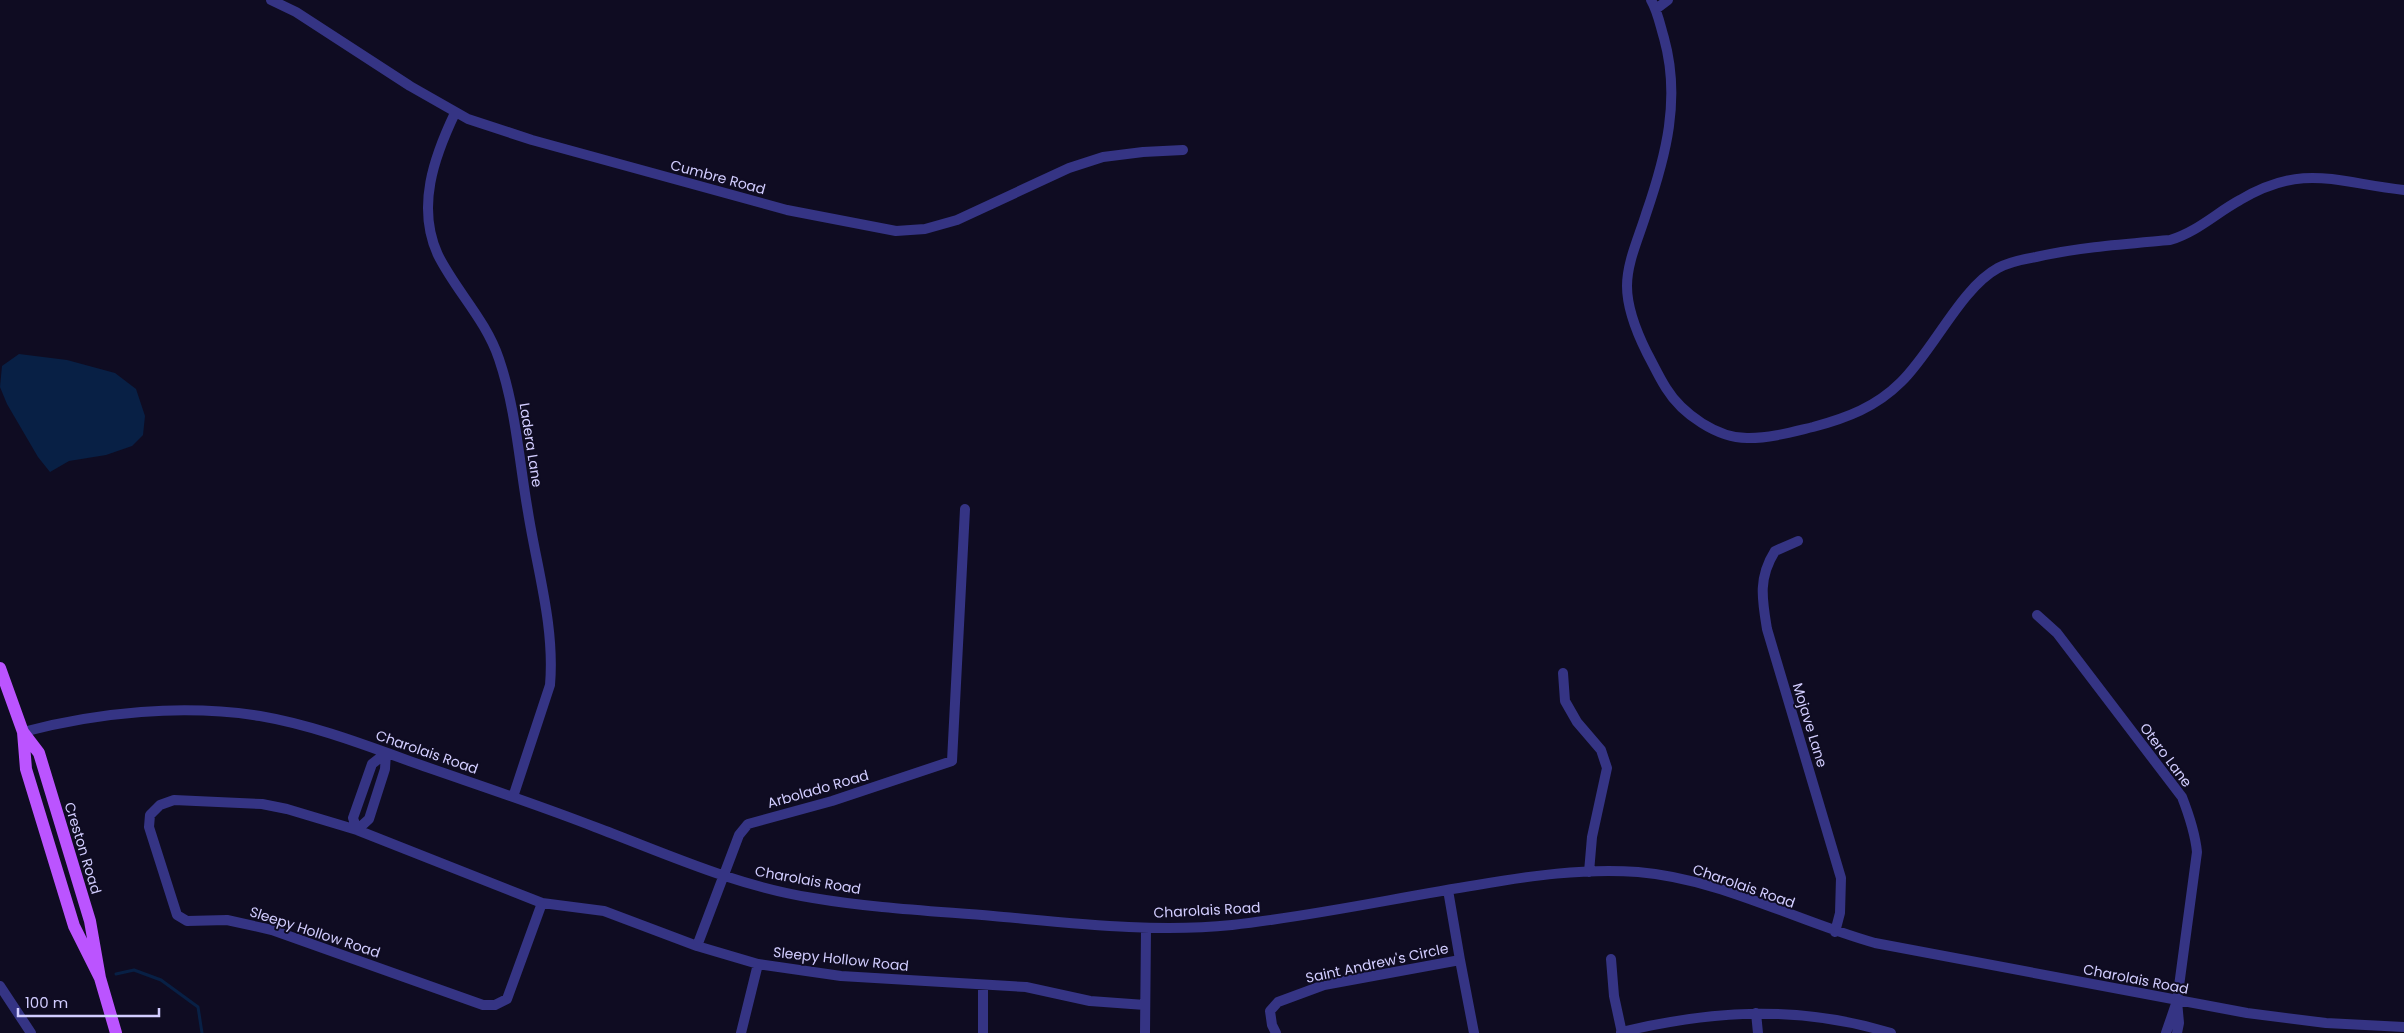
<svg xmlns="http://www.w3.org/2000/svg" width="2404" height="1033" font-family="Poppins,sans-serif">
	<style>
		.water { fill: #082045 }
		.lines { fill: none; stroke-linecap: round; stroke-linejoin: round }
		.stream { stroke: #082045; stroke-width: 3 }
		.minor { stroke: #353484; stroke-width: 10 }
		.major { stroke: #bb54ff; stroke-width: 12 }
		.labels { text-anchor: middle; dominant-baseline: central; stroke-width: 4; stroke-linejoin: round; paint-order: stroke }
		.street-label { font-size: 14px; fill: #d2cdff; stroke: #0f0c22 }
	</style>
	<rect width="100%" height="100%" fill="#0f0c22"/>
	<path class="water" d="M19,354L67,360L115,373L136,389L145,416L143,435L132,446L106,455L69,461L50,472L38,457L7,404L0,387L2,366Z"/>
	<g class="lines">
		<path class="stream" d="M116,974L134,970L161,980L198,1007L202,1033"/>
		<path class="minor" d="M271,0L296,12L410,86L468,119L532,140L787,210L896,231L925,229L957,220L1069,168L1103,157L1143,152L1183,150
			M1651,0C1658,12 1660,25 1664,38C1681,99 1666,156 1646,214C1639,237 1627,262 1627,286C1627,309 1637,333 1647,353C1653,364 1659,377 1666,388C1682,414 1718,439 1749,438C1771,438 1792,432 1813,427C1847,418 1876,407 1901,382C1933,351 1961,288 1998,268C2009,262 2024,259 2036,257C2080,247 2125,244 2170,240C2197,232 2216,213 2240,200C2304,162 2337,183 2404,190
			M1656,9L1668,0
			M455,113C434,157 416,207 438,255C456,291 486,320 499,359C516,409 519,461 528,512C537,569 555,627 550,685L513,797
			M1798,541L1775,551C1758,578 1762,599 1767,629L1841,878L1840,913L1835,932
			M2037,615L2057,633L2182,797C2189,815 2195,832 2197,852L2177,1001
			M1563,673L1565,701L1577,722L1601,750L1607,768L1592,837L1589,872
			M23,732C99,712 183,704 260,716C313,725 365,745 415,763C475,784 536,804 595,827C667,854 736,886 813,898C872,908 933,911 993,916C1072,923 1153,933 1232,925C1314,916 1395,898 1477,885C1529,876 1584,868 1638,872C1721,879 1796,921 1875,943L2247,1013L2326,1023L2404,1027
			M386,753L385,769L369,819L357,830L353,818L372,764Z
			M1448,890L1460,960
			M542,903L507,999L495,1005H483L272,930L227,920L187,921L177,915L149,827L150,815L160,805L174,800L262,804L287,809L357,830L542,903L604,911L697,946L758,964L841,976L1026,987L1090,1001L1145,1005
			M697,946L739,835L748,824L832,801L952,761L965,509
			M1611,959L1614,996L1622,1033
			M0,986L31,1033
			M1756,1013L1758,1033
			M1621,1032C1714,1010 1799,1005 1891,1033
			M741,1033L758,964
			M983,1033V985
			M1145,1033L1146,928
			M1276,1033L1272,1025L1270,1011L1278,1002L1324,985L1460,960L1474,1033
			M2166,1033L2177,1001L2179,1023L2177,1033"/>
		<path class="major" d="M0,668L23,732L26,769L74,926L100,978
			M23,732L39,753L90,921L100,978L116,1033"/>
	</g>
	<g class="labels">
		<g class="street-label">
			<text transform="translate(718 177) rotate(15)">Cumbre Road</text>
			<text transform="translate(531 445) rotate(81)">Ladera Lane</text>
			<text transform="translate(1810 725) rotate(73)">Mojave Lane</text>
			<text transform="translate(427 752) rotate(19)">Charolais Road</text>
			<text transform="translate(2166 755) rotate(53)">Otero Lane</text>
			<text transform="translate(818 789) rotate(-16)">Arbolado Road</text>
			<text transform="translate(83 848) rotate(73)">Creston Road</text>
			<text transform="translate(808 880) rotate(10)">Charolais Road</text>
			<text transform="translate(1744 886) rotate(19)">Charolais Road</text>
			<text transform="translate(1207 910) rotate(-3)">Charolais Road</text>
			<text transform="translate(315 932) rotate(18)">Sleepy Hollow Road</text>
			<text transform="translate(841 959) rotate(6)">Sleepy Hollow Road</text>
			<text transform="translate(1377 963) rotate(-12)">Saint Andrew's Circle</text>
			<text transform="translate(2136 979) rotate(11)">Charolais Road</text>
		</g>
	</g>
	<path d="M18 1008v8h141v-8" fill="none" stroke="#d2cdff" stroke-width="2.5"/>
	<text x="25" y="1008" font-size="15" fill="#d2cdff" stroke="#0f0c22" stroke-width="4" paint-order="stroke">100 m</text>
</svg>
